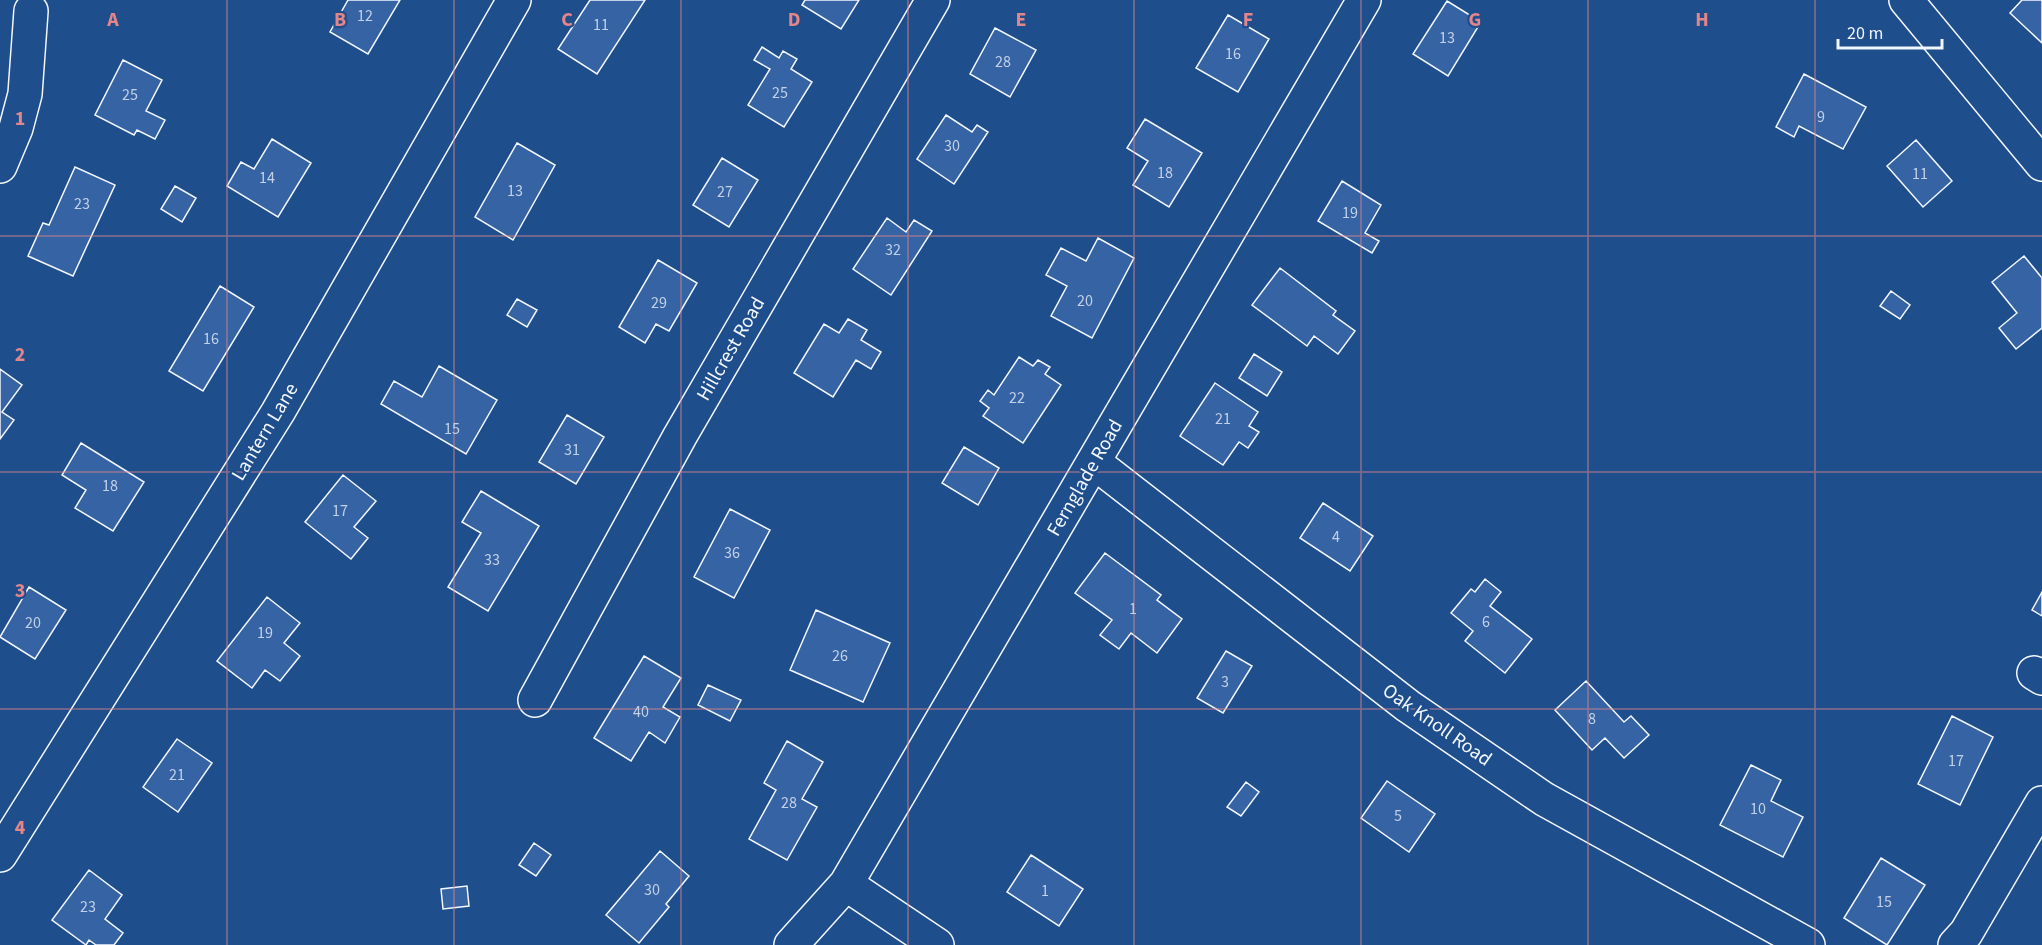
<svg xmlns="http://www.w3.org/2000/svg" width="2042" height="945" font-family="'Source Sans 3',sans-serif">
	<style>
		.building { fill: #3563a3; stroke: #f2f6ff; stroke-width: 1.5 }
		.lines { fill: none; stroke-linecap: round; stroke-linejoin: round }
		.minor-casing { stroke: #f2f6ff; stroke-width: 36 }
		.minor { stroke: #1f4e8c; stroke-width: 33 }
		.grid { fill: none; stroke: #e38589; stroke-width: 1.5; stroke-opacity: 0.55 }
		.labels { text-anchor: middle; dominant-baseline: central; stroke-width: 4.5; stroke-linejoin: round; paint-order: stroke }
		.number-label { font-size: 16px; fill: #c3d1e8 }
		.street-label { font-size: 20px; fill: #f2f6ff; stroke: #1f4e8c }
		.grid-label { font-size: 20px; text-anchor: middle; font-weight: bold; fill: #e38589; stroke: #1f4e8c; stroke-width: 4.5; stroke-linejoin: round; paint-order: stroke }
	</style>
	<rect width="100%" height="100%" fill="#1f4e8c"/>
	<path class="building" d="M348,0H400L368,54L330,32Z
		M590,0H645L597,74L558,49Z
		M805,0H859L841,29L802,5Z
		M2022,0H2042V43L2010,13Z
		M1447,1L1481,22L1448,76L1413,54Z
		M1228,15L1269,39L1238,92L1196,68Z
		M995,28L1036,50L1010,97L970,74Z
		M762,47L779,58L783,51L797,59L791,69L812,82L784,127L748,105L770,69L754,60Z
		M123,60L162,80L146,111L165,120L155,139L137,130L134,135L95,115Z
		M1804,74L1866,107L1843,149L1799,126L1794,137L1776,127Z
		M946,115L972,132L977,125L988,132L954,184L917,159Z
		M1145,119L1202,153L1169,207L1133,185L1148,161L1127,148Z
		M272,139L311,163L278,217L227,186L241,162L254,169Z
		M1916,140L1952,181L1923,207L1887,166Z
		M517,143L555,165L513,240L475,217Z
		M722,158L758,180L729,227L693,205Z
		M75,167L115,185L73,276L28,256L43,223L49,225Z
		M1342,181L1381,205L1365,233L1379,241L1372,253L1318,221Z
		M175,186L196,198L182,222L161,209Z
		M887,218L906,232L914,220L932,231L891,295L853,269Z
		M1098,238L1134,258L1092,338L1051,316L1067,286L1046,275L1061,248L1086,261Z
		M2024,256L2042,278V328L2016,349L1999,328L2017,313L1992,282Z
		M658,260L697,283L669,331L656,324L645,343L619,327Z
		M1280,268L1336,311L1333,315L1355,331L1338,354L1314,336L1307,346L1252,305Z
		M220,286L254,307L203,391L169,371Z
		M1891,291L1910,305L1900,319L1880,306Z
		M517,299L537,310L527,327L507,315Z
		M848,319L867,330L861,340L881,352L871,369L856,360L833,397L794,373L824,324L839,333Z
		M1254,354L1282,372L1267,396L1239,378Z
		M1019,357L1033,366L1038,360L1050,367L1045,374L1061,385L1023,443L983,416L989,408L980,401L988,390L994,395Z
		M439,366L497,400L466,454L381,404L394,381L422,397Z
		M0,369L22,385L2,412L14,420L0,439Z
		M1215,383L1258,412L1249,426L1259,432L1248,448L1239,442L1223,465L1180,436Z
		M567,415L604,437L576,484L539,462Z
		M81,443L144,482L113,531L75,508L86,490L62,475Z
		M964,447L999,468L978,505L942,483Z
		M343,475L376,501L354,527L368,538L351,559L305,522Z
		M481,491L539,526L488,611L448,587L481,533L462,522Z
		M1323,503L1373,536L1350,571L1300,538Z
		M730,509L770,530L734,598L694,577Z
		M1105,553L1161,595L1157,600L1182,619L1157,653L1131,633L1119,649L1100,635L1112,620L1075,593Z
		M1485,579L1501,592L1490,606L1532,639L1505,673L1465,641L1473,631L1451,613L1471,589L1475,592Z
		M29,587L66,610L35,659L0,637Z
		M2042,592V616L2032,610Z
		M267,597L300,623L284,643L300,656L280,681L265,670L252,688L217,661Z
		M816,610L890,643L863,702L790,670Z
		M1226,651L1252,666L1223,713L1197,698Z
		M644,656L681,678L663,707L680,717L665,743L649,732L631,761L594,738Z
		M1586,681L1624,722L1631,716L1649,735L1624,758L1605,738L1592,750L1555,710Z
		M708,685L741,700L730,721L698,705Z
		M1952,716L1993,737L1960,805L1918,784Z
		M177,739L212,763L178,812L143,787Z
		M787,741L823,762L802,799L817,807L787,860L749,839L776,790L764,783Z
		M1751,765L1781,780L1771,801L1803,817L1783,857L1720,825Z
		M1387,781L1435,814L1409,852L1361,818Z
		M1246,782L1259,792L1241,816L1227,807Z
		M534,843L551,855L536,876L519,865Z
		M660,851L689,876L666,904L669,907L639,943L606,915Z
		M1031,855L1083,889L1059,926L1007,892Z
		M1881,858L1925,885L1887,945L1844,918Z
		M89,870L122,895L105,919L123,933L114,945H96L89,940L86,945L52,920Z
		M467,886L469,906L443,909L441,889Z"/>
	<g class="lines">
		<defs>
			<path id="minor" d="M1906,0L2042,164
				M0,166L16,128L25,94L31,11
				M1095,463L1408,706L1544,799L1808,945
				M2034,673L2042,678
				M535,700L680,436L933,0
				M0,855L278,412L514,0
				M846,884L937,945
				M791,945L846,884L1364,0
				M1955,945L1966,933L2042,803"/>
		</defs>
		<use href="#minor" class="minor-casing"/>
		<use href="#minor" class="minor"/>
	</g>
	<path class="grid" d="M227,0V945M454,0V945M681,0V945M908,0V945M1134,0V945M1361,0V945M1588,0V945M1815,0V945M0,236H2042M0,472H2042M0,709H2042"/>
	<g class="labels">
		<g class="number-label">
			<text x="365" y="16">12</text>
			<text x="601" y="25">11</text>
			<text x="1447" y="38">13</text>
			<text x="1233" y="54">16</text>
			<text x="1003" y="62">28</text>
			<text x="780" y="93">25</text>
			<text x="130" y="95">25</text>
			<text x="1821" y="117">9</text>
			<text x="952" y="146">30</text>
			<text x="1165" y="173">18</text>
			<text x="1920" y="174">11</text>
			<text x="267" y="178">14</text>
			<text x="515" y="191">13</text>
			<text x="725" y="192">27</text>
			<text x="82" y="204">23</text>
			<text x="1350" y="213">19</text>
			<text x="893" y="250">32</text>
			<text x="1085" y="301">20</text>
			<text x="659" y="303">29</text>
			<text x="211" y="339">16</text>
			<text x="1017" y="398">22</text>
			<text x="1223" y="419">21</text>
			<text x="452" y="429">15</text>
			<text x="572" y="450">31</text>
			<text x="110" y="486">18</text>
			<text x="340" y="511">17</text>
			<text x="1336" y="537">4</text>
			<text x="732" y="553">36</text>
			<text x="492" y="560">33</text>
			<text x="1133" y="609">1</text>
			<text x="1486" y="622">6</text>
			<text x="33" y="623">20</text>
			<text x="265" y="633">19</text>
			<text x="840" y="656">26</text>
			<text x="1225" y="682">3</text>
			<text x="641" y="712">40</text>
			<text x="1592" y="719">8</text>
			<text x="1956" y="761">17</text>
			<text x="177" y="775">21</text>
			<text x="789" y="803">28</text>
			<text x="1758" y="809">10</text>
			<text x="1398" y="816">5</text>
			<text x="652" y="890">30</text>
			<text x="1045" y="891">1</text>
			<text x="1884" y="902">15</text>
			<text x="88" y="907">23</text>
		</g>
		<g class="street-label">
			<text transform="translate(731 349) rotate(-60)">Hillcrest Road</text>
			<text transform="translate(265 432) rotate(-59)">Lantern Lane</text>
			<text transform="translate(1085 478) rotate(-60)">Fernglade Road</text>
			<text transform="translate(1437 725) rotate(35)">Oak Knoll Road</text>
		</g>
	</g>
	<g class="grid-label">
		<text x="113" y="26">A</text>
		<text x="340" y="26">B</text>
		<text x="567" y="26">C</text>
		<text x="794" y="26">D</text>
		<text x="1021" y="26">E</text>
		<text x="1248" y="26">F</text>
		<text x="1475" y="26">G</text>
		<text x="1702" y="26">H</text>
		<text x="20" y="125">1</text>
		<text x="20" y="361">2</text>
		<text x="20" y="597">3</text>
		<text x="20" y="834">4</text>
	</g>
	<path d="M1838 39v9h104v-9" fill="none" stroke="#f2f6ff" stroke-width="3"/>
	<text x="1847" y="39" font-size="18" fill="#f2f6ff" stroke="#1f4e8c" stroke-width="4.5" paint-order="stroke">20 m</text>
</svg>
